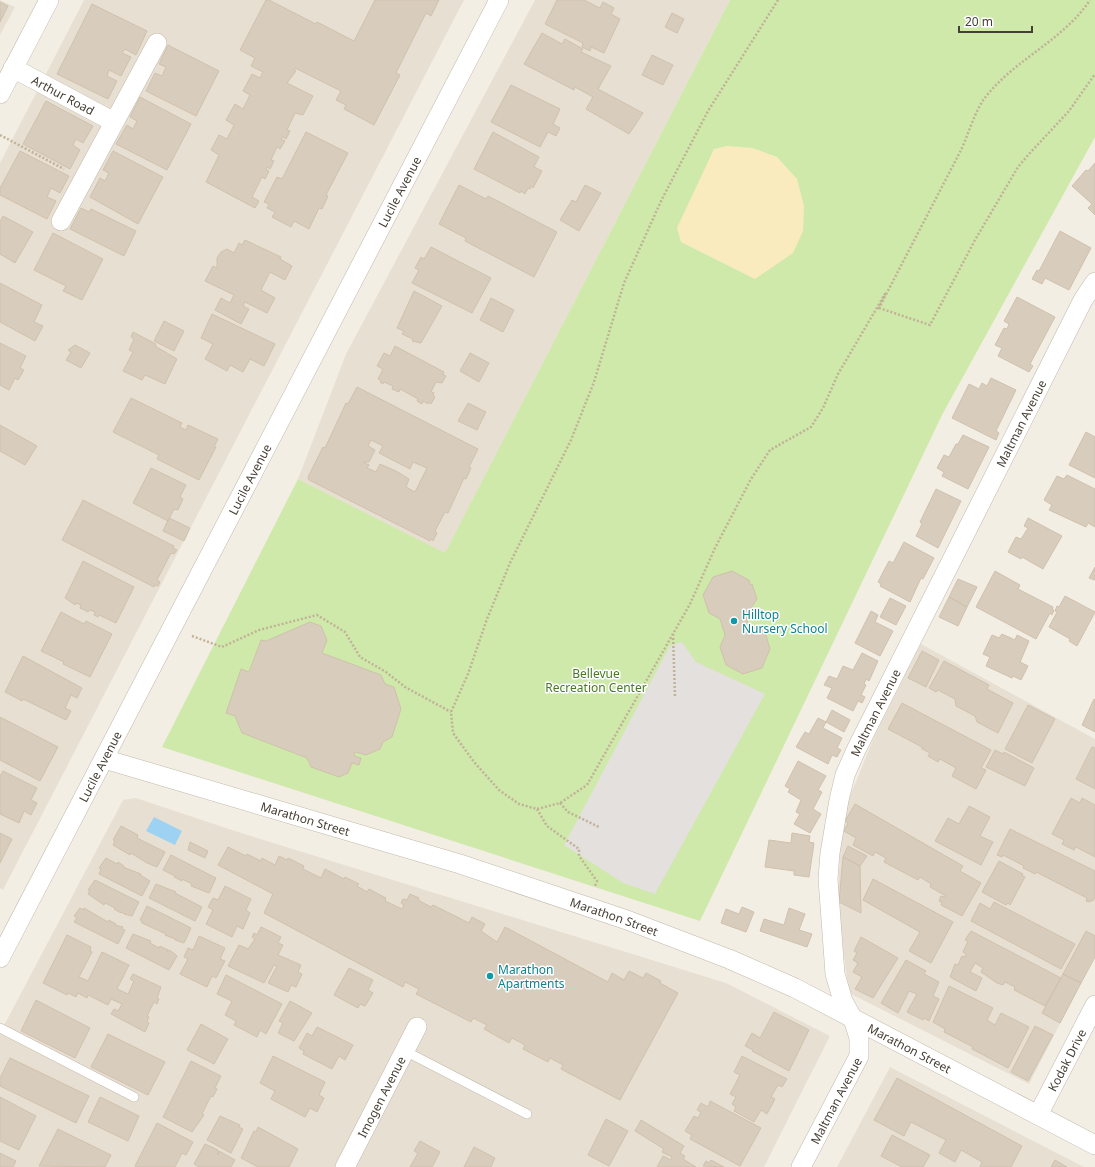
<svg xmlns="http://www.w3.org/2000/svg" width="1095" height="1167" font-family="'Noto Sans',sans-serif">
	<style>
		.residential { fill: #e7e0d2 }
		.green { fill: #cfe9ab }
		.sand { fill: #f9ebbe }
		.parking { fill: #e3e0dd }
		.water { fill: #9dd2f3 }
		.building { fill: #d8ccbc; stroke: #d0c1ac; fill-rule: evenodd }
		.lines { fill: none; stroke-linecap: round; stroke-linejoin: round }
		.service-casing { stroke: #c1b8a9; stroke-width: 10 }
		.minor-casing { stroke: #c1b8a9; stroke-width: 20 }
		.path { stroke: #c1b197; stroke-width: 2.5; stroke-dasharray: 2 2; stroke-linecap: butt }
		.service { stroke: #fff; stroke-width: 9 }
		.minor { stroke: #fff; stroke-width: 19 }
		.culture-dot { fill: #0f9aa8; stroke: #fff; stroke-width: 1.5 }
		.labels { text-anchor: middle; dominant-baseline: central; stroke-width: 3; stroke-linejoin: round; paint-order: stroke }
		.street-label { font-size: 12px; fill: #453e34; stroke: #fff }
		.culture-label { font-size: 12px; fill: #0d838f; stroke: #fff; text-anchor: start }
		.park-label { font-size: 12px; fill: #477925; stroke: #fff }
	</style>
	<rect width="100%" height="100%" fill="#f3eee4"/>
	<path class="residential" d="M0,0L15,7L0,35Z
		M84,0H464L3,890L0,888V163Z
		M535,0H730L445,554L298,479L346,354Z
		M921,644L1095,739V956L1029,1084L849,993L837,904L841,842L848,801L875,735Z
		M136,798L235,831L726,983L830,1036L764,1167H0V1033L123,800Z
		M890,1067L1084,1167H837Z"/>
	<path class="green" d="M730,0H1095V137L942,415L700,921L162,747L298,479L445,553Z"/>
	<path class="sand" d="M727,146L753,148L777,157L797,179L804,206L803,231L793,253L755,279L681,242L677,228L714,149Z"/>
	<path class="parking" d="M682,642L696,662L765,694L655,894L623,883L564,845L670,646Z"/>
	<path class="water" d="M154,817L182,831L175,845L146,831Z"/>
	<path class="building" d="M266,0H269L316,24L317,22L354,41L375,0H439L431,16L426,13L396,73L400,75L374,125L344,109L346,105L336,100L341,91L295,68L294,70L296,71L287,83L313,96L303,115L295,113L287,130L290,131L286,139L283,137L281,139L285,141L280,149L277,147L271,160L274,161L270,169L267,167L266,170L269,171L265,179L262,177L252,197L259,201L255,208L206,182L219,155L211,150L219,135L227,139L234,125L226,120L235,104L243,109L250,95L243,91L252,74L260,78L263,72L251,66L255,58L240,50Z
		M557,0H584L600,8L603,2L614,8L611,14L620,19L604,53L591,47L590,51L582,47L583,43L545,24Z
		M0,2L8,6L0,22Z
		M92,4L147,31L136,55L125,49L122,53L131,57L121,76L109,70L107,76L117,81L108,99L57,74Z
		M672,13L684,19L677,33L665,27Z
		M542,33L562,44L565,39L583,49L581,52L611,66L598,89L643,113L629,134L586,109L593,97L575,87L574,90L524,64Z
		M168,45L219,71L196,116L146,91L155,73L162,76L166,67L159,64Z
		M652,55L673,65L663,85L642,75Z
		M511,85L560,109L553,124L560,128L556,136L548,132L540,147L491,122Z
		M140,97L191,124L167,170L116,144L127,125L133,129L137,121L130,117Z
		M46,101L93,126L83,143L76,139L73,145L80,150L70,169L23,144Z
		M306,132L348,153L326,195L328,196L322,209L319,208L309,229L294,221L291,227L272,217L275,212L267,208L269,204L264,202L277,177L282,179Z
		M493,132L539,157L534,167L542,171L533,188L531,186L530,189L528,188L525,194L521,191L520,193L474,169Z
		M20,151L69,176L60,193L51,188L47,197L56,201L47,219L0,195V188Z
		M113,151L163,177L138,224L90,197L100,178L105,181L109,173L103,170Z
		M1095,163V215L1088,208L1092,204L1072,186L1086,170L1088,171Z
		M459,185L486,199L488,196L557,232L534,277L465,241L466,238L439,224Z
		M585,185L601,193L579,231L560,220L572,200L576,202Z
		M81,208L89,212L91,209L136,231L124,256L70,229Z
		M3,216L33,232L15,263L0,254V222Z
		M1060,231L1091,248L1069,290L1045,278L1042,284L1032,279L1037,270L1039,271Z
		M53,233L103,259L82,300L63,291L66,286L34,270Z
		M245,240L281,257L280,259L292,266L285,280L270,272L261,290L275,298L267,313L245,302L243,306L249,309L241,324L215,310L221,298L230,303L234,295L205,281L213,266L217,268V258L221,252L227,249L234,253L239,243L242,245Z
		M431,247L491,278L472,313L412,283L419,270L415,268L421,257L424,259Z
		M0,283L42,305L34,322L43,326L35,341L0,322Z
		M414,291L442,306L421,343L412,341L413,339L402,334L404,331L397,328Z
		M1017,297L1055,317L1030,364L1033,366L1029,372L998,356L1002,348L995,345L1004,328L1007,329L1009,324L1004,321Z
		M491,298L514,310L503,332L480,320Z
		M212,314L275,344L264,366L250,359L243,372L230,365L227,371L205,359L213,344L201,338Z
		M164,321L184,331L174,351L154,341Z
		M133,332L156,344L155,346L177,359L165,384L145,375L142,380L123,371L133,352L129,350L134,339L131,337Z
		M0,343L26,356L20,368L24,370L18,380L15,378L9,390L0,385Z
		M75,345L90,353L81,368L66,360L71,352L68,350Z
		M395,346L444,372L443,375L446,376L442,383L436,382L431,392L434,393L433,395L435,397L431,404L429,402L428,404L423,401L422,404L417,401L418,399L400,389L399,392L392,389L393,386L384,382L383,384L380,382L381,380L378,379L383,369L377,366L384,353L390,356Z
		M470,353L489,363L479,382L460,371Z
		M991,378L1016,390L996,431L999,433L996,440L952,418L969,384L979,389L982,383L987,386Z
		M357,387L478,449L469,467L471,468L466,479L464,478L448,513L445,512L435,531L437,533L433,541L431,539L430,541L309,480L308,477L323,447L325,448L346,403L348,404ZM371,440L383,446L379,453L410,469L413,462L427,468L415,492L406,487L409,479L396,471L380,464L376,472L367,468L369,465L363,462H369L375,450L368,446Z
		M131,398L182,423L180,427L186,430L188,425L218,439L214,447H216L199,480L157,459L159,455L113,432Z
		M468,403L486,412L477,430L458,421Z
		M0,425L37,446L25,465L0,451Z
		M1086,432L1095,437V478L1069,465Z
		M963,435L989,447L968,489L942,476L944,472L937,468L944,455L949,457L956,444H958Z
		M151,468L186,485L180,497L183,499L178,510L174,509L168,521L133,503Z
		M1067,475L1095,489V527L1088,523L1086,527L1049,510L1052,505L1044,500L1057,476L1064,479Z
		M936,489L961,501L938,548L916,536L922,524L920,522Z
		M83,500L174,546L173,548L177,550L174,554L171,553L157,580L160,582L158,586L155,585L154,587L62,540Z
		M169,518L190,528L184,541L163,531Z
		M1028,518L1062,536L1043,569L1022,557L1021,559L1008,552L1016,537L1021,539L1028,528L1024,526Z
		M904,542L934,558L923,579L921,578L910,602L880,586L881,584L878,582L889,561L893,563Z
		M83,561L134,587L116,623L99,615L98,617L94,615L95,612L90,610L88,612L80,608L81,605L76,603L75,605L65,598Z
		M1095,567V580L1089,578Z
		M732,571L749,580L750,585L752,584L757,599L746,616L748,623L765,632L770,649L762,668L743,674L726,665L720,647L725,635L720,619L709,613L703,595L713,577Z
		M995,571L1020,585L1018,589L1053,607L1052,610H1054L1052,615L1050,613L1036,639L976,607Z
		M958,579L977,587L967,607L949,597Z
		M1065,596L1095,612L1077,646L1069,641L1070,639L1049,627L1057,612L1055,611L1057,606L1059,607Z
		M949,597L967,607L958,626L939,617Z
		M890,598L906,606L896,625L880,617Z
		M871,611L878,615L875,622L893,631L880,656L855,643Z
		M61,612L84,624L86,621L112,634L90,677L63,664L64,662L41,651Z
		M310,622L321,626L327,640L322,653L381,675L385,684L394,687L401,709L392,737L383,742L380,749L366,755L355,752L354,756L361,758L359,765L352,763L348,773L339,777L311,767L307,758L242,733L235,716L226,713L241,669L249,672L261,640L266,641Z
		M1002,634L1015,640L1017,635L1029,641L1020,662L1028,666L1021,680L1013,676L1012,678L986,666L990,657L983,654L992,635L999,638Z
		M922,651L939,660L926,687L908,678Z
		M862,653L878,661L869,681L866,679L864,684L866,685L861,695L865,697L862,703L858,701L853,711L827,698L832,688L824,685L829,676L837,679L843,666L853,670Z
		M23,656L82,688L77,698L71,695L65,708L71,711L66,720L23,699L22,701L5,692Z
		M944,661L989,685L987,689L1013,703L998,733L977,722L975,716L956,706L955,699L938,690L936,692L929,688Z
		M1094,699L1095,700V732L1082,725Z
		M902,703L991,750L981,768L986,770L976,789L952,776L956,768L940,759L938,762L928,756L930,753L922,749V747L888,729Z
		M1028,705L1055,719L1032,763L1005,749Z
		M832,710L850,720L844,732L826,722L823,728L842,738L837,748L841,750L837,757L832,755L828,764L796,747L805,732L809,734L818,718L826,722Z
		M0,717L58,747L40,781L0,760Z
		M1092,747L1095,748V789L1076,779Z
		M995,750L1003,754L1004,752L1034,768L1025,786L986,767Z
		M798,761L826,776L818,790L822,792L813,809L821,814L810,833L794,824L800,814L796,812L801,800L788,792L790,789L785,786Z
		M3,771L37,788L31,800L37,803L31,815L24,811L19,823L0,814V776Z
		M1071,798L1080,803L1082,798L1095,805V857L1076,847L1074,850L1062,844L1064,840L1052,834Z
		M855,804L963,866L960,871L981,883L962,916L941,905L942,902L939,901L941,896L945,897L946,896L930,887L931,884L920,877L918,880L884,862L886,858L875,852L873,856L853,845L856,838L844,831L848,823L845,821Z
		M969,806L990,817L980,836L993,842L981,865L935,841L948,818L959,824Z
		M121,826L138,835L137,838L165,852L157,867L147,863L131,853L130,855L113,845L115,841L113,840Z
		M1010,829L1095,871V897L1093,901L1091,900L1090,902L1086,901L1087,898L1036,872L1035,874L1023,868L1024,866L1003,855L1002,857L997,855Z
		M0,833L12,839L0,863Z
		M792,833L810,836L809,842L814,843L809,877L794,875V871L765,867L769,840L791,843Z
		M190,842L208,851L205,858L188,850Z
		M848,846L867,856L860,866L843,857Z
		M228,847L246,856L247,854L261,861L262,858L275,865L279,856L287,860L288,858L304,866L303,869L321,878L325,869L344,879L345,877L359,884L357,886L367,892L369,889L386,898L385,901L402,909L404,905L401,903L403,899L407,900L410,894L419,898L418,900L431,907L433,905L469,923L472,917L485,924L481,931L497,942L505,927L608,982L612,973L624,980L629,971L643,978L646,973L661,981L660,983L678,993L620,1100L561,1069L563,1065L550,1058L548,1062L523,1049L525,1045L512,1038L509,1043L484,1029L487,1025L473,1018L471,1022L416,994L419,989L405,982L403,987L264,913L273,894L218,865Z
		M171,855L216,878L209,893L191,886L192,884L182,879V881L174,877L175,876L163,870Z
		M843,857L860,866L861,913L839,902Z
		M106,858L117,864L118,862L124,866L123,867L141,874L140,875L150,881L142,896L99,874L101,869L99,868Z
		M999,861L1023,874L1022,876L1025,877L1010,905L1008,903L1006,905L982,892Z
		M873,879L953,922L931,963L909,951L920,932L863,900Z
		M95,880L139,902L132,916L124,914L122,912L121,913L114,909L115,908L105,903L104,905L88,894L90,890H88Z
		M156,884L176,892L175,893L202,907L195,921L149,898Z
		M225,886L251,899L246,910L250,913L243,929L237,926L232,937L206,924L213,910L208,907L213,898L218,900Z
		M994,902L1075,944L1061,969L971,921L980,903L990,909Z
		M147,906L191,928L184,943L175,940V939L165,935L166,934L142,923V922L140,920Z
		M742,907L754,912L746,932L721,923L726,909L739,914Z
		M80,908L83,910L84,908L108,922L109,920L116,924L115,925L123,927L122,929L125,930L118,944L74,922L77,918L74,916Z
		M789,908L805,914L799,930L812,934L807,947L760,931L764,919L784,925Z
		M261,927L281,937L278,943L283,945L278,955L301,965L298,972L302,974L296,987L291,985L288,992L268,983L277,966L274,965L264,983L228,966L239,945L248,949L255,939L252,937L254,933L257,935Z
		M971,931L1061,978L1045,1006L1014,990L1015,987L1005,982L1003,985L997,983L981,972L983,968L975,963L970,972L982,978L976,991L950,977L955,964L958,965L962,956L965,957L966,954L963,952L968,941L965,940Z
		M1086,931L1095,936V957L1081,983L1063,974Z
		M133,934L151,941L150,943L159,948L160,946L168,950L167,952L169,950L175,954L177,956L169,970L126,948Z
		M67,935L91,947L90,951L92,952L79,977L88,981L102,952L129,965L117,989L128,994L134,981L130,979L133,974L161,987L157,998L159,999L157,1004L154,1002L147,1016L149,1017L147,1021L149,1023L145,1032L111,1014L114,1009L118,1011L122,1004L111,999L108,1005L88,995L87,998L78,993L76,997L68,993L67,995L43,983Z
		M199,936L225,948L220,959L225,961L216,978L212,976L207,987L180,974L188,959L184,957L188,948L193,950Z
		M861,937L898,958L873,998L855,989L862,977L853,972L858,963L853,960L857,953L854,951Z
		M906,960L926,971L924,974L939,982L933,996L939,999L929,1021L924,1018L923,1020L907,1012L917,994L909,991L898,1013L881,1003Z
		M349,968L373,980L368,990L373,993L365,1006L360,1004L358,1008L334,995Z
		M1063,974L1081,983L1060,1023L1042,1013Z
		M226,975L282,1004L266,1034L260,1030L257,1037L234,1025L236,1021L225,1015L232,1001L217,994Z
		M949,986L993,1008L987,1020L995,1025L1001,1013L1029,1027L1008,1068L972,1049L973,1047L944,1032L945,1029L933,1022Z
		M36,1000L90,1028L75,1058L21,1031Z
		M290,1001L312,1013L294,1041L278,1033L283,1023L279,1021Z
		M774,1012L809,1030L789,1071L752,1051L753,1050L745,1046L752,1033L760,1038Z
		M201,1024L228,1039L214,1064L187,1050Z
		M1035,1026L1053,1035L1028,1081L1011,1072Z
		M317,1027L353,1045L345,1060L339,1056L332,1069L303,1054L304,1051L299,1048L307,1033L312,1036Z
		M108,1034L165,1062L148,1095L91,1067Z
		M273,1056L325,1082L319,1095L324,1098L317,1112L310,1108L305,1117L271,1099L275,1091L260,1083Z
		M742,1056L787,1079L782,1087L778,1085L771,1097L775,1099L767,1114L761,1110L754,1122L734,1111L736,1107L732,1104L736,1097L730,1094L740,1075L734,1072Z
		M10,1058L89,1096L76,1123L0,1086V1078Z
		M191,1061L221,1076L215,1088L217,1089L213,1097L211,1096L202,1114L204,1115L192,1132L163,1117Z
		M897,1078L1022,1146L1011,1167H980L982,1162L961,1150L955,1162L939,1153L946,1140L911,1122L904,1136L874,1120Z
		M0,1097L36,1116L19,1150L0,1141Z
		M100,1097L139,1116L128,1141L88,1122Z
		M710,1101L761,1128L740,1166L690,1139L692,1135L685,1131L694,1116L698,1118L701,1112L697,1110L701,1103L708,1107Z
		M220,1116L240,1125L239,1127L243,1129L231,1153L207,1140Z
		M606,1119L628,1131L609,1166L588,1155Z
		M641,1120L684,1146L680,1153L685,1156L683,1159L696,1167H657L663,1156L671,1160L672,1157L662,1152L664,1149L635,1131Z
		M157,1123L193,1142L186,1155L182,1153L175,1167H137L135,1166Z
		M258,1127L298,1149L289,1167H258L241,1158L254,1131L256,1132Z
		M58,1129L111,1155L105,1167L39,1166Z
		M892,1135L930,1155L923,1167H902L881,1156Z
		M420,1141L440,1152L432,1167H410L418,1153L414,1151Z
		M205,1144L218,1150V1155L219,1151L235,1160L231,1167H199L194,1164Z
		M474,1147L495,1158L491,1167H464Z
		M0,1153L16,1161L13,1167H0Z
		M711,1160L724,1167L703,1166L706,1161L709,1163Z
		M1055,1160L1067,1167H1051Z"/>
	<g class="lines">
		<defs>
			<path id="service" d="M0,1028L134,1097
				M405,1051L527,1114"/>
			<g id="minor">
				<path id="s1" d="M13,68L114,122"/>
				<path d="M0,94L49,0"/>
				<path d="M61,221L157,43"/>
				<path id="s2" d="M104,759L460,864L627,920L729,959L795,988L1095,1145"/>
				<path id="s3" d="M0,958L499,0"/>
				<path id="s4" d="M1038,1115L1095,1005"/>
				<path id="s5" d="M345,1167L417,1027"/>
				<path id="s6" d="M801,1167L859,1056V1038L853,1019L843,1001L835,974L828,879L830,853L839,800L845,775L856,750L1083,300L1095,282"/>
			</g>
		</defs>
		<use href="#service" class="service-casing"/>
		<use href="#minor" class="minor-casing"/>
		<path class="path" d="M778,0L708,111L662,199L624,283L594,382L571,440L510,563L487,619L468,674L451,712L453,733L474,762L499,790L519,804L537,809L560,803L587,785L690,604L715,548L751,479L770,450L811,427L823,408L838,374L885,294L879,308C906,256 933,204 960,152C968,136 974,113 984,99C1013,60 1063,41 1090,0
			M0,135L64,169
			M879,308L930,325L975,240L1018,167L1029,154L1069,111L1095,74
			M673,634L675,697
			M192,636L222,647L259,630L317,615L345,632L360,657L386,672L405,687L451,712
			M560,803L568,812L599,827
			M537,809L547,826L579,849V856L597,881L595,886"/>
		<use href="#service" class="service"/>
		<use href="#minor" class="minor"/>
	</g>
	<g class="culture-dot">
		<circle cx="734" cy="621" r="4"/>
		<circle cx="490" cy="976" r="4"/>
	</g>
	<g class="labels">
		<g class="street-label">
			<text stroke="none"><textPath href="#s1" startOffset="57">Arthur Road</textPath></text>
			<text stroke="none"><textPath href="#s3" startOffset="864">Lucile Avenue</textPath></text>
			<text stroke="none"><textPath href="#s6" startOffset="806">Maltman Avenue</textPath></text>
			<text stroke="none"><textPath href="#s3" startOffset="540">Lucile Avenue</textPath></text>
			<text stroke="none"><textPath href="#s6" startOffset="482">Maltman Avenue</textPath></text>
			<text stroke="none"><textPath href="#s3" startOffset="216">Lucile Avenue</textPath></text>
			<text stroke="none"><textPath href="#s2" startOffset="210">Marathon Street</textPath></text>
			<text stroke="none"><textPath href="#s2" startOffset="534">Marathon Street</textPath></text>
			<text stroke="none"><textPath href="#s2" startOffset="858">Marathon Street</textPath></text>
			<text stroke="none"><textPath href="#s4" startOffset="62">Kodak Drive</textPath></text>
			<text stroke="none"><textPath href="#s5" startOffset="79">Imogen Avenue</textPath></text>
			<text stroke="none"><textPath href="#s6" startOffset="75">Maltman Avenue</textPath></text>
		</g>
		<g class="culture-label">
			<text x="742" y="614">Hilltop<tspan x="742" dy="14">Nursery School</tspan></text>
			<text x="498" y="969">Marathon<tspan x="498" dy="14">Apartments</tspan></text>
		</g>
		<g class="park-label">
			<text x="596" y="673">Bellevue<tspan x="596" dy="14">Recreation Center</tspan></text>
		</g>
	</g>
	<path d="M959 26v6h73v-6" fill="none" stroke="#453e34" stroke-width="2"/>
	<text x="965" y="26" font-size="12" fill="#453e34" stroke="#ffffff" stroke-width="3" paint-order="stroke">20 m</text>
</svg>
